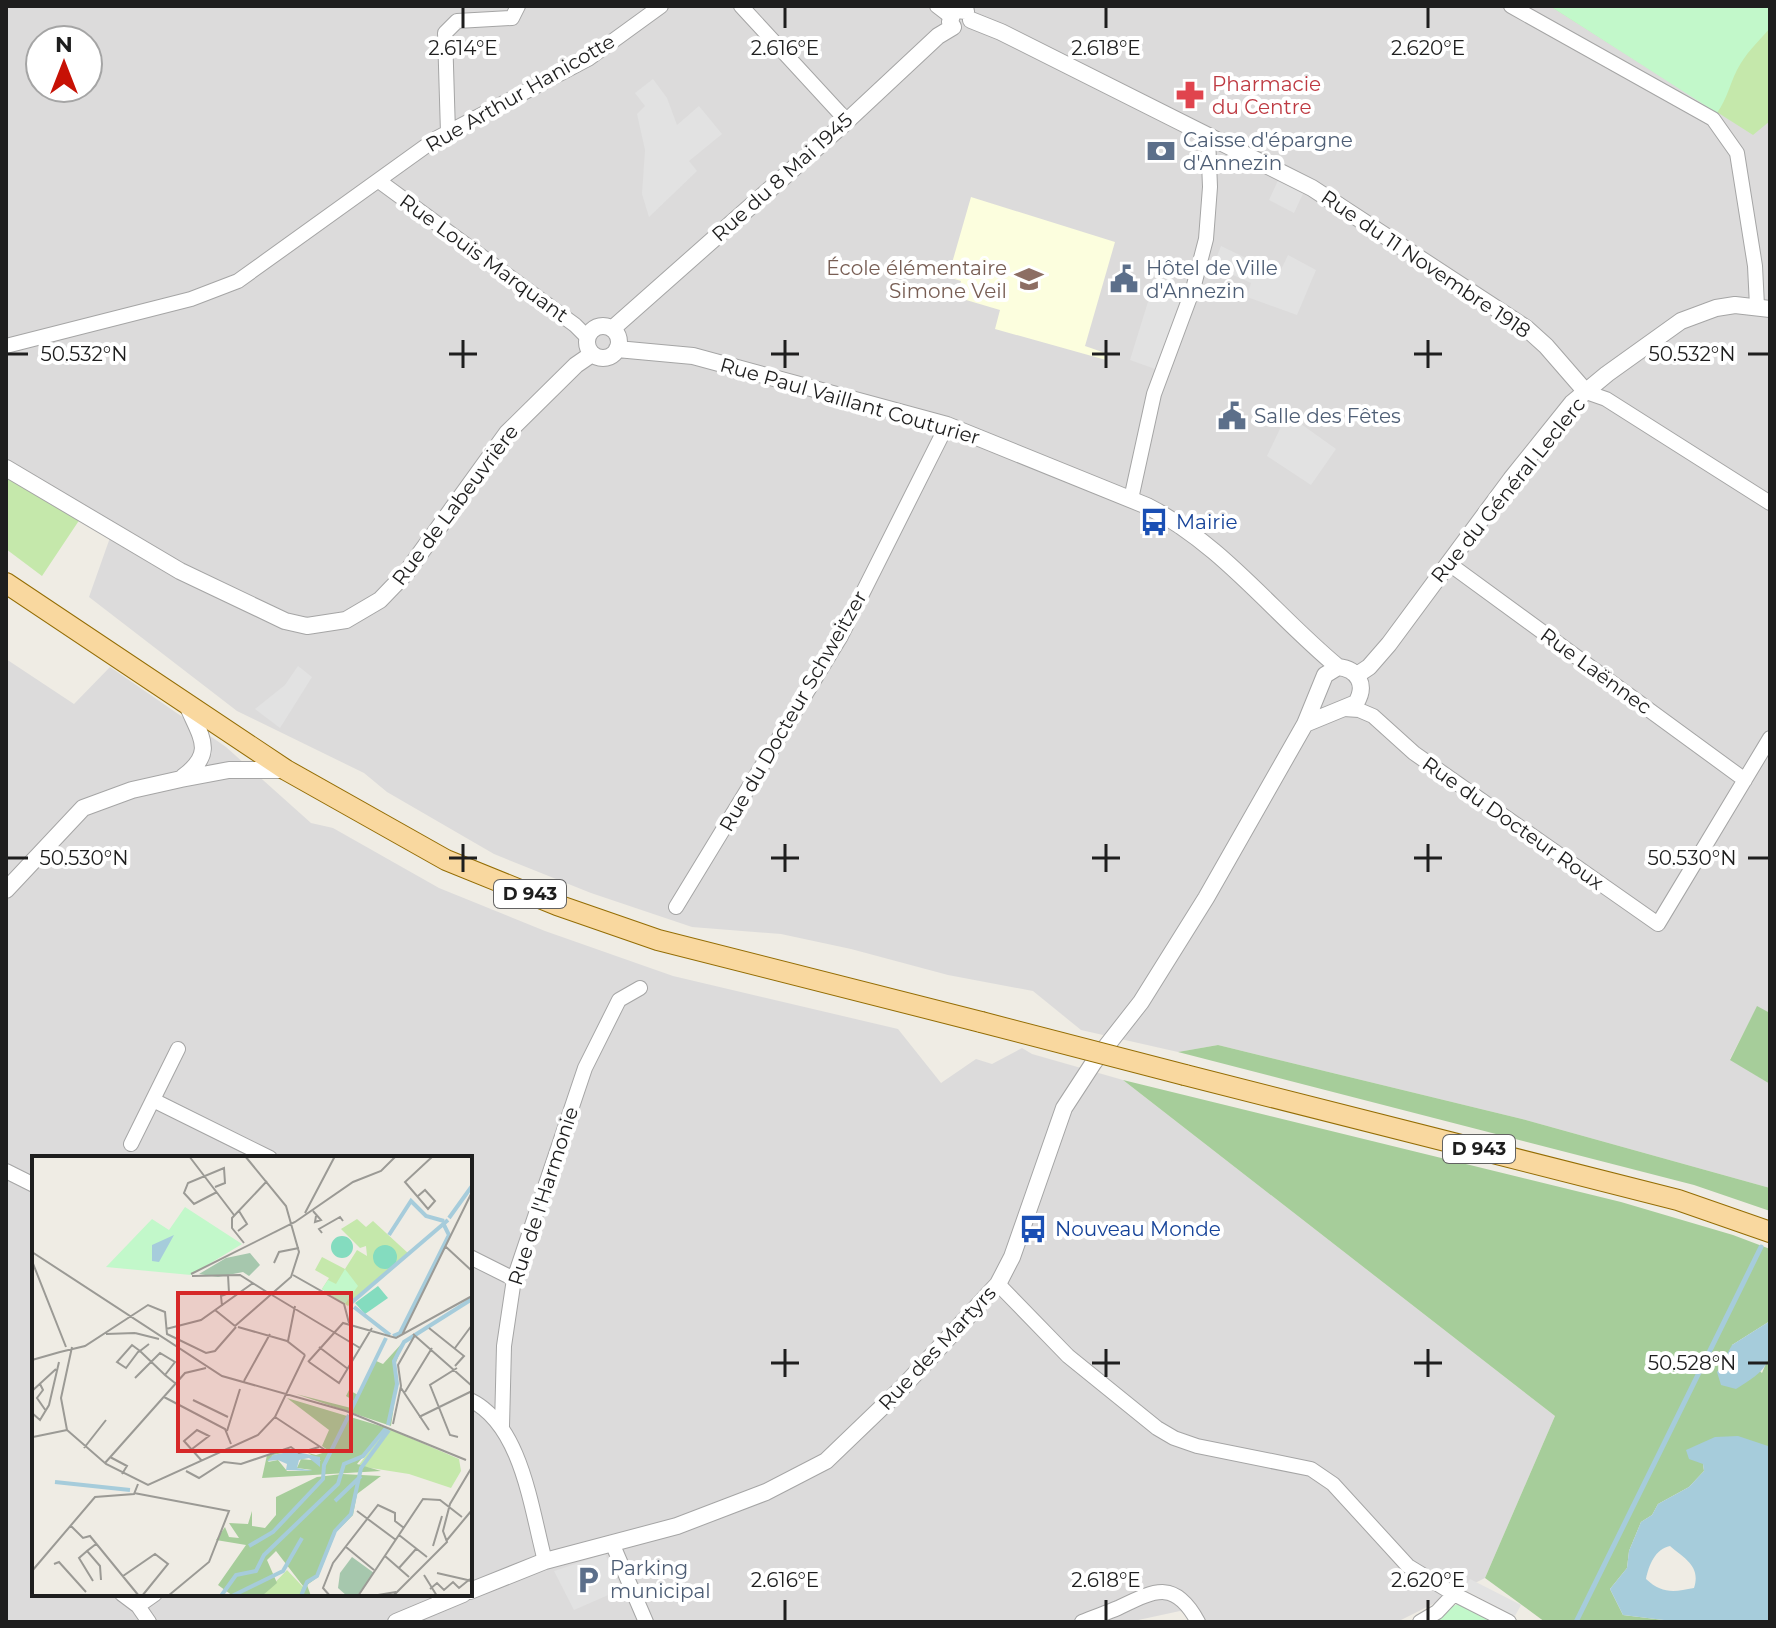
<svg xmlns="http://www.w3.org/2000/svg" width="1776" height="1628" font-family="Montserrat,sans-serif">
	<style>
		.residential { fill: #dcdbdb; fill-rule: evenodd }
		.education { fill: #fcfede }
		.grass { fill: #c5e8ab }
		.forest { fill: #a6cd9a }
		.park { fill: #c2f8ca }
		.parking { fill: #e2e2e2 }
		.water { fill: #a6ccdb; fill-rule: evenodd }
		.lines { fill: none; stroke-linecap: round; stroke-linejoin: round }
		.stream { stroke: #a6ccdb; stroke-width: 5 }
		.minor-casing { stroke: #a5a5a5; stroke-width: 16 }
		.tertiary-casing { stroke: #a5a5a5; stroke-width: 18 }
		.primary-casing { stroke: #946d04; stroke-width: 22 }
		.minor { stroke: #fff; stroke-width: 14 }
		.tertiary { stroke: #fff; stroke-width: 16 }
		.primary { stroke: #f9d89f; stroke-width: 20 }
		.primary-bridge-casing { stroke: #946d04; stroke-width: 22; stroke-linecap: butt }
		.primary-bridge { stroke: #f9d89f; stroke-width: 20 }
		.ticks { fill: none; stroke: #1e1e1e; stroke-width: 3 }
		.labels { text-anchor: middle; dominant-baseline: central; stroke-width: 8; stroke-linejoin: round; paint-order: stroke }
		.shield { fill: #fff; stroke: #626262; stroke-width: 2 }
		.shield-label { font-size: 18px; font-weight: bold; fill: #1e1e1e }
		.health-label { font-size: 20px; fill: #be3a42; stroke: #fff; text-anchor: start }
		.street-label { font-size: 20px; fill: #1e1e1e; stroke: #fff }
		.service-label { font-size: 20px; fill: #4e5e75; stroke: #fff; text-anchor: start }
		.education-label { font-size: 20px; fill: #785e54; stroke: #fff; text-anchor: end }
		.transit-label { font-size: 20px; fill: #164399; stroke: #fff; text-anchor: start }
		.inset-river { fill: none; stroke: #a6ccdb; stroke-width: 4 }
		.inset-road { fill: none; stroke: #9b9a95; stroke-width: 2 }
		.view { fill: #d62828; fill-opacity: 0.15; stroke: #d62828; stroke-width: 4 }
		.inset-edge { fill: none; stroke: #1e1e1e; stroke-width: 4 }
		.ticks-label { font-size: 20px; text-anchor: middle; fill: #1e1e1e; stroke: #fff; stroke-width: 8; stroke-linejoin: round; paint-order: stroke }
	</style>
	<rect width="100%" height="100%" fill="#efece4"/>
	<path class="residential" d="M6,6H1770V1013L1757,1007L1730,1059L1770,1084V1188L1522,1119L1218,1045L1178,1052L1081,1030L1033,991L948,975L851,949L781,934L692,927L591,893L494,854L387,792L364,773L237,711L89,597L112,532L6,468ZM40,40H88V88H40Z
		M6,659L74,704L110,667L226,747L311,823L333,828L439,888L545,931L673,976L898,1029L941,1083L976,1059L992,1064L1022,1048L1032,1054L1123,1080L1555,1416L1485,1578L1397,1622H1200L1180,1611L1129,1622H6ZM34,1158H470V1594H34Z"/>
	<path class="education" d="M971,197L1115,242L1085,346L1108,354L1106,360L995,329L1000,310L956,297L961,281L948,277Z"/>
	<path class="grass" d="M1550,6H1770V121L1753,135Z
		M6,476L80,519L42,576L6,549Z"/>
	<path class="forest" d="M1757,1006L1770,1013V1084L1730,1060Z
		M1218,1045L1522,1119L1770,1188V1211L1694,1185L1178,1052Z
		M1123,1080L1621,1202L1733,1235L1770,1249V1321L1732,1345L1762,1373L1770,1354V1457L1768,1446L1703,1464L1704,1471L1689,1487L1658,1504L1652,1515L1641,1522L1629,1551L1627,1568L1610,1589L1623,1615L1680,1622H1545L1485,1578L1555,1416Z"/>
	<path class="park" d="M1550,6H1770V28C1758,42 1745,54 1737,70C1729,86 1728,97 1717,113Z
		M1466,1600L1509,1622H1420Z"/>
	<path class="parking" d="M653,79L667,98L677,125L699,106L722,134L689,161L697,171L649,217L642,194L645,150L637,114L645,106L635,93Z
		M1282,172L1307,185L1294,213L1269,200Z
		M1221,246L1279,274L1288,255L1316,270L1297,315L1247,297L1251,283L1213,266Z
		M1151,292L1180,300L1158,370L1130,360Z
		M1287,414L1336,449L1311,485L1267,456Z
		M298,666L312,677L280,728L255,709L285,685Z
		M605,1554L622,1589L574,1610L554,1571Z
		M1470,1579L1521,1605L1515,1616L1463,1589Z"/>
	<path class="water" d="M1770,1321C1770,1364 1773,1366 1736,1389L1721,1385L1717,1372L1732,1345Z
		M1738,1436L1768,1446L1770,1622H1680L1623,1615L1610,1589L1627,1568L1629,1551L1641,1522L1652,1515L1658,1504L1689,1487L1704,1471L1703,1464L1689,1459L1686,1450L1715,1437ZM1670,1546C1685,1559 1701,1566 1694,1588C1674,1592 1662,1594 1646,1579C1649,1565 1655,1549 1670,1546Z"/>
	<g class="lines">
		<path class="stream" d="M1576,1622L1761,1247"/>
		<defs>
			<path id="minor" d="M741,6L847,121
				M937,6L950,16
				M1511,6L1713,119L1737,153L1755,266L1757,306
				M448,133L445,33L457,21L512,18L518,6
				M379,181L575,325L587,337
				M6,346L191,299L238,281L437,138L588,59L661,6
				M1586,392L1606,399L1770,503
				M1131,499L1154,394L1193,289L1206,239L1210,187L1208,137
				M1448,563L1745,780
				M1344,709L1359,710L1373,716L1414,753L1658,924L1770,738
				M676,907L841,636L947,425
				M153,1100L270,1158
				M131,1144L178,1049
				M6,1171L34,1185
				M470,1257L514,1279
				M998,1284L1068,1356L1157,1428L1174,1438L1197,1446L1311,1469L1333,1484L1408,1566L1454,1594L1509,1622
				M470,1400C522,1425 531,1509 545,1561
				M502,1426L504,1346L514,1279L585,1068L619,1000L640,988
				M612,1543L646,1622
				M122,1594L138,1606L149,1622
				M138,1606L155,1594
				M1082,1622C1094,1617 1106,1613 1118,1608C1155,1590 1175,1579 1198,1622
				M1420,1622L1437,1612L1454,1594"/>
			<path id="tertiary" d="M971,20L1001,32L1312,188L1526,328L1546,346L1586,392
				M953,27L950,22L953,12L957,10L966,11
				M587 342a16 16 0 1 1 32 0a16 16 0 1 1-32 0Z
				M612,329L847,121L938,36L953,27
				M617,349L693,356L947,425L1147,506C1222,544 1274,614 1338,667
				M6,468L180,571L285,621L307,626L346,620L380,600L406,573L507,433L576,365L592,354
				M1357,675L1369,667L1389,644L1511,479L1572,403L1607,374L1681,321L1716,308L1735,305L1770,309
				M183,777C215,753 202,739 188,707
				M6,890L83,808L132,790L181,779L229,770H286
				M470,1591L545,1561L677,1526L766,1492L826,1461L902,1388L998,1284L1012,1257L1064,1108L1094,1062L1141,1002L1206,898L1305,724L1325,675L1338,667C1358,669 1367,685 1356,703L1305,724
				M396,1622L463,1594"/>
			<path id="primary" d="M6,583L286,770L446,860L557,905L658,940L981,1022
				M1185,1075L1678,1200L1770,1232"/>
		</defs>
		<use href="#minor" class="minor-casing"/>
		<use href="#tertiary" class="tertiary-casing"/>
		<use href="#primary" class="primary-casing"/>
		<use href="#minor" class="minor"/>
		<use href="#tertiary" class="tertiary"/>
		<use href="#primary" class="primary"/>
		<defs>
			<path id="primary-bridge" d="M981,1022L1185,1075"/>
		</defs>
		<use href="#primary-bridge" class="primary-bridge-casing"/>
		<use href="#primary-bridge" class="primary-bridge"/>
	</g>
	<path class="ticks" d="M463,8V28M785,8V28M1106,8V28M1428,8V28M463,340V368M785,340V368M1106,340V368M1428,340V368M8,354H28M449,354H477M771,354H799M1092,354H1120M1414,354H1442M1748,354H1768M463,844V872M785,844V872M1106,844V872M1428,844V872M8,858H28M449,858H477M771,858H799M1092,858H1120M1414,858H1442M1748,858H1768M785,1349V1377M1106,1349V1377M1428,1349V1377M771,1363H799M1092,1363H1120M1414,1363H1442M1748,1363H1768M785,1600V1620M1106,1600V1620M1428,1600V1620"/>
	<defs>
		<symbol id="pharmacy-bare" viewBox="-9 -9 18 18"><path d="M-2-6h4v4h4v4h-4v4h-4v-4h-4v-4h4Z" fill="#e0444e" stroke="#fff" stroke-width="2.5" paint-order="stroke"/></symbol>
		<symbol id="bank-bare" viewBox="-9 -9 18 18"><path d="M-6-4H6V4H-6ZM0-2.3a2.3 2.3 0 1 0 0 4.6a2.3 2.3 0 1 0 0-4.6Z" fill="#5c6f8a" stroke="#fff" stroke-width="2.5" paint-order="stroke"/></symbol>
		<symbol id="school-bare" viewBox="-9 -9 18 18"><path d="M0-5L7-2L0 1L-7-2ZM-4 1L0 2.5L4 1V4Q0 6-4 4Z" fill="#8d6e63" stroke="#fff" stroke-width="2.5" paint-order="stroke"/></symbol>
		<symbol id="civic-bare" viewBox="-9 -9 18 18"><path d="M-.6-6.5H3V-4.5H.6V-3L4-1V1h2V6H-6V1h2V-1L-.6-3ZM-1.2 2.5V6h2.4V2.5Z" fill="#5c6f8a" stroke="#fff" stroke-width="2.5" paint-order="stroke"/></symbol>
		<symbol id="bus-bare" viewBox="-9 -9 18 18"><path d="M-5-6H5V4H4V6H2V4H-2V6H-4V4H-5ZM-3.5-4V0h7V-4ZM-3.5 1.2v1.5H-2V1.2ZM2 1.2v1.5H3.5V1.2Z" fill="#1a4fb4" stroke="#fff" stroke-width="2.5" paint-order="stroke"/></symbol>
		<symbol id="parking-bare" viewBox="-9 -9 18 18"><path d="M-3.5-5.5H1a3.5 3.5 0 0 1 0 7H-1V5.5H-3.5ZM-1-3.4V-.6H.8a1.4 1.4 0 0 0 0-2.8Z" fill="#5c6f8a" stroke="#fff" stroke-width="2.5" paint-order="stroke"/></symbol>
	</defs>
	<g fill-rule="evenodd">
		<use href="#pharmacy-bare" x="1170" y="75" width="40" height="40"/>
		<use href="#bank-bare" x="1141" y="131" width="40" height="40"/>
		<use href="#school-bare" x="1009" y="259" width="40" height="40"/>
		<use href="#civic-bare" x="1104" y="259" width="40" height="40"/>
		<use href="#civic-bare" x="1212" y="396" width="40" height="40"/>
		<use href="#bus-bare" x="1134" y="502" width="40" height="40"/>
		<use href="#bus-bare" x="1013" y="1209" width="40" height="40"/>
		<use href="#parking-bare" x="568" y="1560" width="40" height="40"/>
	</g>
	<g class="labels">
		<g class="shield">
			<rect x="494" y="880" width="72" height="28" rx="6"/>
			<rect x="1443" y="1135" width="72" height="28" rx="6"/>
		</g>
		<g class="shield-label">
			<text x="530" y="894">D 943</text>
			<text x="1479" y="1149">D 943</text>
		</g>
		<g class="health-label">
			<text x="1212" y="84">Pharmacie<tspan x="1212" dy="23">du Centre</tspan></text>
		</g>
		<g class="street-label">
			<text transform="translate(520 93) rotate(-30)">Rue Arthur Hanicotte</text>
			<text transform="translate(782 177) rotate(-42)">Rue du 8 Mai 1945</text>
			<text transform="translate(484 258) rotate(36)">Rue Louis Marquant</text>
			<text transform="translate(1426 264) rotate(34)">Rue du 11 Novembre 1918</text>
			<text transform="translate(850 401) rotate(16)">Rue Paul Vaillant Couturier</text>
			<text transform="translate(1508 490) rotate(-51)">Rue du Général Leclerc</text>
			<text transform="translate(455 505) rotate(-53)">Rue de Labeuvrière</text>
			<text transform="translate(1596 671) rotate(36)">Rue Laënnec</text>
			<text transform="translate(793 711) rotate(-60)">Rue du Docteur Schweitzer</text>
			<text transform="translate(1513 823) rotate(35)">Rue du Docteur Roux</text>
			<text transform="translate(543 1196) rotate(-72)">Rue de l'Harmonie</text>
			<text transform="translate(937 1348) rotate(-47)">Rue des Martyrs</text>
		</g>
		<g class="service-label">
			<text x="1183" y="140">Caisse d'épargne<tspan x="1183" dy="23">d'Annezin</tspan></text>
			<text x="1146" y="268">Hôtel de Ville<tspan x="1146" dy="23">d'Annezin</tspan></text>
			<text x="1254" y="416">Salle des Fêtes</text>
			<text x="610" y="1568">Parking<tspan x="610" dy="23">municipal</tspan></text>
		</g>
		<g class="education-label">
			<text x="1007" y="268">École élémentaire<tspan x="1007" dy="23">Simone Veil</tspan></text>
		</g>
		<g class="transit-label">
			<text x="1176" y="522">Mairie</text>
			<text x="1055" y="1229">Nouveau Monde</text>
		</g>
	</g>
	<g transform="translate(32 1156)">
		<rect width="440" height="440" fill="#efece4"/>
		<path d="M325,63L334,71L341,65L377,98L316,150L290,133L297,122L283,114L290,101L313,113L325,94L335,100L334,90L328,92L309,73ZM355,272L427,303L429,315L419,332L377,318L326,310ZM255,414L271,431L267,440H230Z" fill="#c5e8ab"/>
		<path d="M372,185L362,212L365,228L359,270L264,238L319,252L322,245L314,240L317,234L326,239L342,204L351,208ZM255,242L355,272L325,308L349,315L230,322L235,299L261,293L284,299L297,295L290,290L297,274ZM260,295L276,297L289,305L269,303L265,312L280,314L264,315H255L246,304L236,306L241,299ZM310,318L349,320L325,338L321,359L304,376L286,421L275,429L279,440H267L271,430L244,395L235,404L245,427L230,440H201L186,429L214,389L184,384L193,371L197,381L207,382L197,367L216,368L220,355V370L233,372L244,359V341L285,321Z" fill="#a6cd9a" fill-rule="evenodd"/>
		<path d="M218,97L228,109L217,120L211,116L186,121L167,118L194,102ZM320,401L342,417L325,440H315L306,432L308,417Z" fill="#a6c7ad"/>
		<path d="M153,51L210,88L159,119L74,111L120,63L137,74ZM313,113L326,130L313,148L290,133L296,124L304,128Z" fill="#c2f8ca"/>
		<path d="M299 91a11 11 0 1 1 22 0a11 11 0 1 1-22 0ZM341 101a12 12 0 1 1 24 0a12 12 0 1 1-24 0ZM346,130L356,142L333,158L323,147Z" fill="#84dcbf"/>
		<path d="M142,79L127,106L120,105V89ZM261,295L288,301V311L277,302L267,304L265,312L281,315L254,314L255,308L246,304L235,305L241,299Z" fill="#a6ccdb"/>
		<path class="inset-river" d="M417,62L440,30M357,79L379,45L394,60L412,65M319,147L416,64M322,151L358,179M361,180L368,177L417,79L411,67M319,254L354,182M356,269L365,228L362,205L372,186L440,143M23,326L98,334M303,345L329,320M217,390L241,376L291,323L292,309L317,259M189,440L204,419L224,415L232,399L306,328L312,308L331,300L354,272M200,440L251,415L270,382M269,440L275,426L285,420L303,375L319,358L329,312L357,274"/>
		<path class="inset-road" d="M157,0L202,59M183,31L193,27L192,12L156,27L152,37L162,48L185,36M386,40L393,34L403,45L396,53L373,26L401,0M281,55L289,64L283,66L284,60M273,57L303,0M206,75L215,68L207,55M290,77L287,73L308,61L311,65M212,87L200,72V62L235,25M413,90L440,115M0,96L190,220L314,255L434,304M0,105L34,191M242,107L247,96L267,92M159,118L263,66L321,26L349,15L364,0M261,119L312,148L317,167M160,120L208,119L238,138M240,139L328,192M190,150L189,140L197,137L196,119M183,154L203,170M203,170L259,121L267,96L254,50L213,0M206,171L255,185L273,199M397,172L432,200L423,210M134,173L169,164L221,127M103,177L127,183M74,178L103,177M381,178L440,230M370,179L440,36M256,185L263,150M117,188L108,195L106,196L94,212L85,206L100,189L108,195L133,219M40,191L29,242L35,274L74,308L116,329L226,279L243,261L273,199M287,191L316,213M423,192L440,169M28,196L53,190L116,149L133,156L135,178L174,197L183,195L204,171M0,204L28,196M276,206L311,167L364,182L440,140M277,206L307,227L340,172M425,212L398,229L418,279L426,281M103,222L128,197L143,206L133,219L143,227M212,225L238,178M8,228L11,234L5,242L14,255M369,232L397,274M0,235L24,213M373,236L400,192M132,241L193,273L199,288M161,244L196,261M0,257L8,264L17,249L27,206M243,261L293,294M387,261L440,235M361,268L369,230L366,209L383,179M195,275L208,233M1,281L35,274M52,292L74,264M160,293L177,280L165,274L152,285L170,305M78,301L95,310L90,318M73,307L153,217L174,212M154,315L167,322L192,306L209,308L259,291L267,297L287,291M102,337L197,355L177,406L136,440M325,355L364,384M39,370L51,382L58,380L107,440M367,379L395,401M415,384L440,354M64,388L55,395L68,410L69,424M401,390L410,360M314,391L342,414M55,395L47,402L61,425M353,400L377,421M22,408L27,406L54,436M367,412L384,393M0,415L63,341L102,338L106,328M405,417L440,425M392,419L405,440M91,420L123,398L136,408L110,440M398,433L405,427L412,434L421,426L427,432L438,423M298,440L291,432L301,407L346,349L363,357V365L372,372M326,440L391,343L408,344L430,361M340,440L364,436M361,440L415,386L411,375L418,348L440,311"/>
		<path class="view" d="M146,137H319V295H146Z"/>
		<rect width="440" height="440" class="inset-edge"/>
	</g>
	<g class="ticks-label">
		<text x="463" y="55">2.614°E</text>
		<text x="785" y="55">2.616°E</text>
		<text x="1106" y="55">2.618°E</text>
		<text x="1428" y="55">2.620°E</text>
		<text x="84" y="361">50.532°N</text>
		<text x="1692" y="361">50.532°N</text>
		<text x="84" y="865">50.530°N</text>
		<text x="1692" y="865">50.530°N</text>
		<text x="1692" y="1370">50.528°N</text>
		<text x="785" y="1587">2.616°E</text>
		<text x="1106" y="1587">2.618°E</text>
		<text x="1428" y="1587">2.620°E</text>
	</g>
	<rect width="1776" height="1628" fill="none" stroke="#1e1e1e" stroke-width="16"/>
	<g transform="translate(64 64)"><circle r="38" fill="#ffffff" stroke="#a5a5a5" stroke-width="2"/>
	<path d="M0-6L14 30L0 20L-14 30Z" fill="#c71105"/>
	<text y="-12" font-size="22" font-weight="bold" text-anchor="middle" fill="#1e1e1e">N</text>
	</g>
</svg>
